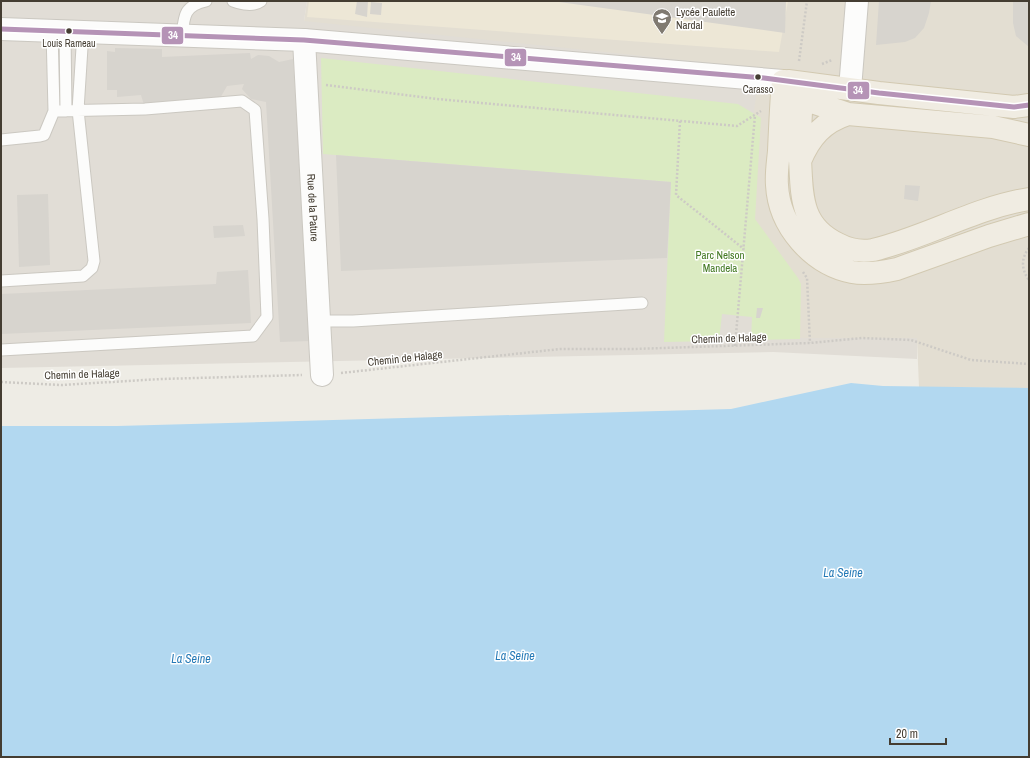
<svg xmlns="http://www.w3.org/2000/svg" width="1030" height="758" font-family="'Archivo Narrow',sans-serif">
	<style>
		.residential { fill: #e3ded2 }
		.industrial { fill: #e1ddd6 }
		.education { fill: #ede7d6 }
		.green { fill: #dbebc2 }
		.water { fill: #b2d8f0 }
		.building { fill: #d7d4ce }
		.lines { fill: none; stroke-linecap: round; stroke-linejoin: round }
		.service-casing { stroke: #cbc8c1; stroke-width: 13 }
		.minor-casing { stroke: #cbc8c1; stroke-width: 24 }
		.tertiary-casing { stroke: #cbc8c1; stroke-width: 24 }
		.primary-casing { stroke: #d2c9b1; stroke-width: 24 }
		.path { stroke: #cdcac5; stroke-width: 2.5; stroke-dasharray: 2 2; stroke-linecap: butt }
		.service { stroke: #fcfcfb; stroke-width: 11 }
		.minor { stroke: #fcfcfb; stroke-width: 22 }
		.tertiary { stroke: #fcfcfb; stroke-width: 22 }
		.primary { stroke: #f0ece2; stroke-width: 22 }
		.bus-1-casing { stroke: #fff; stroke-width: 8 }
		.bus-1 { stroke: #b593b6; stroke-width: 5 }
		.bus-dot { fill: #443d32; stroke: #fff; stroke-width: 1.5 }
		.labels { text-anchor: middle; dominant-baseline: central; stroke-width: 3; stroke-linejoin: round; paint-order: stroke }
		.bus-label { font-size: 10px; fill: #443d32; stroke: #fff }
		.poi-label { font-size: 11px; fill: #443d32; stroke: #fff; text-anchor: start }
		.street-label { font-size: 11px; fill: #443d32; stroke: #fff }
		.park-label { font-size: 11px; fill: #437922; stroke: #fff }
		.water-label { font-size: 12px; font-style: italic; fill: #2479b6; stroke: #fff }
		.line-badge { stroke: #fff; stroke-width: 1.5 }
		.badge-label { font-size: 11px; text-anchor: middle; font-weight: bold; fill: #fff }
	</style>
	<rect width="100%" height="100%" fill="#eeece5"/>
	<path class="residential" d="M307,1H1029V388L919,387L917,339H759L304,21Z"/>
	<path class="industrial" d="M1,1H307L304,21L760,68L748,154L759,338H917V359L773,352L1,368Z"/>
	<path class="education" d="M309,1H788L779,52L307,17Z"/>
	<path class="green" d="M321,58L738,104L761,118L755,219L798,278L801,284L800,339L751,340L752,317L722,314L719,341L664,342L671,182L323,154Z"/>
	<path class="water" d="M851,383L883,386L1029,388V757H1V426H117L731,409Z"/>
	<path class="building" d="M357,1H368L367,17L355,14Z
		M559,1H786L785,33L559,2Z
		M879,1H931L929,13L924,28L915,38L905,42L876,45Z
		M1013,1H1029V47L1016,36L1013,23Z
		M371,2L382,3L381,15L370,14Z
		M115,48L162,49V57L250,53L251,59L258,55L269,56L279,62L293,59L310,341L280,342L266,102L251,99L242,89L244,84L227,86L219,100L144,105L141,95L117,97V90H107V51L115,52Z
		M336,155L671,182L667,258L341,271Z
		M905,185L920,186L918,201L904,199Z
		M48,194L50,265L19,267L17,195Z
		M243,225L245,236L214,238L213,226Z
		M248,270L251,323L1,334V294L216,284L217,272Z
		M757,308H763L760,318H756Z"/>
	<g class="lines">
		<defs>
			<path id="service" d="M233,1C242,4 253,7 261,1
				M65,32L66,111
				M182,36C184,16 184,6 206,1
				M1,140L40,136L44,135L54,111L52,31
				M1,281L83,276L92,268L94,261L78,110L83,32
				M320,321H353L642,303
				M1,350L253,336L267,317L263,219L255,110L242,101L145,109L54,111"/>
			<g id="minor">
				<path id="s1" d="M304,40L322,375"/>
				<path d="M850,89L857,1"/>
			</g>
			<path id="tertiary" d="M1,29L304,40L783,81"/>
			<path id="primary" d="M783,81C781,104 780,128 779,151C778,162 776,174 777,185C779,226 812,264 852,272C867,275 883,272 897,269L989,236L1029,224
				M788,81L879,93L1014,107L1029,105
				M803,83C801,109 799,133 800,159C802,195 800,226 838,244C849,250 861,252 873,250C927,237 974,208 1029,199
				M792,87L815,103L848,114
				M800,161C810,137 823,122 848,114L993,127L1029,135"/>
		</defs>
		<use href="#service" class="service-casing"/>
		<use href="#minor" class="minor-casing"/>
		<use href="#tertiary" class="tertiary-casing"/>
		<use href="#primary" class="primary-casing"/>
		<path class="path" d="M799,61L807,1
			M822,64L832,60
			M326,85L437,99L737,126L761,111
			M680,121L676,195L744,249
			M1029,248C1021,258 1021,269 1029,280
			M803,272L807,278L810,343
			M735,346L755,115
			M341,373L560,349H634L810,343L862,338L911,340L971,360L1029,364
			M1,382L61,385L161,379L302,375"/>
		<use href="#service" class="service"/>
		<use href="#minor" class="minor"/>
		<use href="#tertiary" class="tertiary"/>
		<use href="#primary" class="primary"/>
		<defs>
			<path id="bus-1" d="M1,29L304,40L764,78L879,93L1014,107L1029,105"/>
		</defs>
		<use href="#bus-1" class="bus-1-casing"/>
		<use href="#bus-1" class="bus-1"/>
	</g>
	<defs>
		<symbol id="school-pin" viewBox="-11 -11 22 30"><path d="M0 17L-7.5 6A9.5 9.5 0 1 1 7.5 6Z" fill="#807a71" stroke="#fff"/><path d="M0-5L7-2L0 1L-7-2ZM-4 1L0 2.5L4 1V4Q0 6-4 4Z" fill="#fff"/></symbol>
	</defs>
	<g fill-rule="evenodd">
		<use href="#school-pin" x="651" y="7" width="22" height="30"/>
	</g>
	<g class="bus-dot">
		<circle cx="69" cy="31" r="3.5"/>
		<circle cx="758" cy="77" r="3.5"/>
	</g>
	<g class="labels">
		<g class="bus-label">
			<text x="69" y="43">Louis Rameau</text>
			<text x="758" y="89">Carasso</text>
		</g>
		<g class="poi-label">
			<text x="676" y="12">Lycée Paulette<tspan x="676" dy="13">Nardal</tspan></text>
		</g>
		<g class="street-label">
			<text stroke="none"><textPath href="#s1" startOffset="168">Rue de la Pature</textPath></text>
			<text transform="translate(729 338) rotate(-2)">Chemin de Halage</text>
			<text transform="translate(405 358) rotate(-6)">Chemin de Halage</text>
			<text transform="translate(82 374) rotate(-2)">Chemin de Halage</text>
		</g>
		<g class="park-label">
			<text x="720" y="255">Parc Nelson<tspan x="720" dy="13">Mandela</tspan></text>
		</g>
		<g class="water-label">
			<text x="843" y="573">La Seine</text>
			<text x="515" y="656">La Seine</text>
			<text x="191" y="659">La Seine</text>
		</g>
	</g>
	<g class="line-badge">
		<rect x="161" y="26" width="23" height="19" rx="4" fill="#b593b6"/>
		<rect x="504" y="48" width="23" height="19" rx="4" fill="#b593b6"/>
		<rect x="847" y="81" width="23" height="19" rx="4" fill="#b593b6"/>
	</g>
	<g class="badge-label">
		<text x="173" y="39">34</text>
		<text x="516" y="61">34</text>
		<text x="858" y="94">34</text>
	</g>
	<rect width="1030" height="758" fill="none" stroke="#443d32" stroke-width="4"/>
	<path d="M890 738v6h56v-6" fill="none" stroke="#443d32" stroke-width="2"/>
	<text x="896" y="738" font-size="12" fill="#443d32" stroke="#ffffff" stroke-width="3" paint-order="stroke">20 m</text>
</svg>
